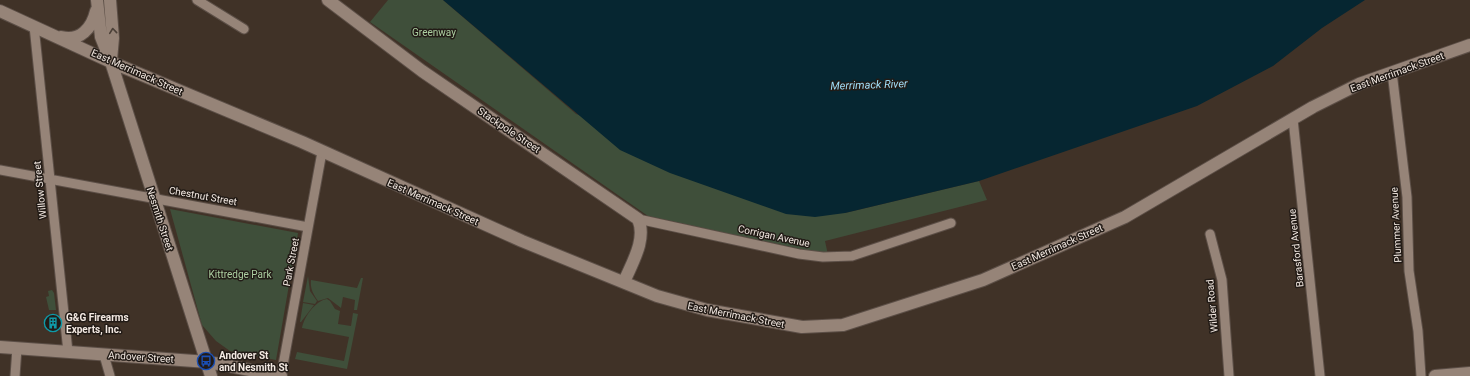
<svg xmlns="http://www.w3.org/2000/svg" width="1470" height="376" font-family="Roboto,sans-serif">
	<style>
		.green { fill: #3f4f3a }
		.water { fill: #062631 }
		.lines { fill: none; stroke-linecap: round; stroke-linejoin: round }
		.street-casing { stroke: #5c4f47; stroke-width: 11 }
		.secondary-casing { stroke: #5c4f47; stroke-width: 14 }
		.street { stroke: #968478; stroke-width: 9 }
		.secondary { stroke: #968478; stroke-width: 12 }
		.oneway { stroke: #4b4038 }
		.labels { text-anchor: middle; dominant-baseline: central; stroke-width: 3; stroke-linejoin: round; paint-order: stroke }
		.park-label { font-size: 10px; fill: #accfa1; stroke: #221b16 }
		.street-label { font-size: 10px; fill: #f3e9e2; stroke: #221b16 }
		.poi-label { font-size: 10px; font-weight: bold; fill: #f3e9e2; stroke: #221b16; text-anchor: start }
		.water-label { font-size: 11px; font-style: italic; fill: #a1dff9; stroke: #221b16 }
	</style>
	<rect width="100%" height="100%" fill="#403227"/>
	<path class="green" d="M388,0H443L576,114L845,213L979,181L987,200L825,241L828,255L648,216L370,22Z
		M170,209L298,233L276,360L230,351L216,341L202,325Z
		M308,276L310,291L317,301L315,304L303,302Z
		M361,278H363L357,310H354L355,300L343,297L341,308L328,298L318,301C313,294 310,288 311,280L357,288Z
		M52,290L54,293L56,310H49L46,297L49,296L48,291Z
		M327,299L330,301L335,309L340,311L338,324L351,326L353,313L358,314L347,369L295,359L297,352L344,361L349,337L302,328C304,317 315,301 327,299Z
		M303,303L314,305L301,322H300Z"/>
	<path class="water" d="M443,0H1365L1322,28L1273,66L1197,106L979,181L845,213L815,217L786,214L670,173L620,150Z"/>
	<g class="lines">
		<defs>
			<path id="street" d="M197,0L244,29
				M34,26L68,352
				M1392,72L1407,197L1409,271L1418,331L1421,376
				M1293,119L1320,376
				M0,170L308,227
				M638,219L799,254L823,257L852,256L951,223
				M1210,234L1222,280L1229,376
				M104,355L110,376
				M15,376L17,348
				M281,376L322,152"/>
			<path id="secondary" d="M97,0L101,37L111,62L211,376
				M110,0L113,38L111,60
				M328,0L422,71L638,219C647,239 632,263 624,282
				M0,11L111,62L302,142L522,241L657,296L707,310L802,327L843,325L983,280L1125,217L1313,107L1359,84L1470,45
				M61,37C80,42 92,28 96,11
				M0,347L208,362L281,376
				M1435,376L1470,373"/>
		</defs>
		<use href="#street" class="street-casing"/>
		<use href="#secondary" class="secondary-casing"/>
		<use href="#street" class="street"/>
		<use href="#secondary" class="secondary"/>
	</g>
	<defs><path id="oneway-chevron" d="M-2-3.5L2.5 0L-2 3.5" fill="none" stroke-width="1.6" stroke-linecap="round" stroke-linejoin="round"/></defs>
	<use class="oneway" href="#oneway-chevron" transform="translate(113 31) rotate(-96)"/>
	<defs>
		<symbol id="building-ring" viewBox="-11 -11 22 22"><circle r="9.5" fill="#221b16" stroke="#0f9aa8" stroke-width="1.5"/><path d="M-4-6H4V6H1V3H-1V6H-4ZM-2.5-4.3h1.7v1.8h-1.7ZM.8-4.3h1.7v1.8H.8ZM-2.5-1h1.7V.8h-1.7ZM.8-1h1.7V.8H.8Z" fill="#0f9aa8"/></symbol>
		<symbol id="bus-ring" viewBox="-11 -11 22 22"><circle r="9.5" fill="#221b16" stroke="#1a4fb4" stroke-width="1.5"/><path d="M-5-6H5V4H4V6H2V4H-2V6H-4V4H-5ZM-3.5-4V0h7V-4ZM-3.5 1.2v1.5H-2V1.2ZM2 1.2v1.5H3.5V1.2Z" fill="#1a4fb4"/></symbol>
	</defs>
	<g fill-rule="evenodd">
		<use href="#building-ring" x="43" y="313" width="20" height="20"/>
		<use href="#bus-ring" x="196" y="351" width="20" height="20"/>
	</g>
	<g class="labels">
		<g class="park-label">
			<text x="434" y="32">Greenway</text>
			<text x="240" y="274">Kittredge Park</text>
		</g>
		<g class="street-label">
			<text transform="translate(137 72) rotate(24)">East Merrimack Street</text>
			<text transform="translate(1397 72) rotate(-20)">East Merrimack Street</text>
			<text transform="translate(509 130) rotate(34)">Stackpole Street</text>
			<text transform="translate(40 190) rotate(-96)">Willow Street</text>
			<text transform="translate(203 196) rotate(10)">Chestnut Street</text>
			<text transform="translate(433 202) rotate(24)">East Merrimack Street</text>
			<text transform="translate(160 219) rotate(72)">Nesmith Street</text>
			<text transform="translate(1396 225) rotate(-93)">Plummer Avenue</text>
			<text transform="translate(774 236) rotate(12)">Corrigan Avenue</text>
			<text transform="translate(1057 247) rotate(-24)">East Merrimack Street</text>
			<text transform="translate(1296 248) rotate(-96)">Barasford Avenue</text>
			<text transform="translate(291 262) rotate(-79)">Park Street</text>
			<text transform="translate(1212 306) rotate(-95)">Wilder Road</text>
			<text transform="translate(736 315) rotate(11)">East Merrimack Street</text>
			<text transform="translate(141 357) rotate(4)">Andover Street</text>
		</g>
		<g class="poi-label">
			<text x="66" y="317">G&amp;G Firearms<tspan x="66" dy="12">Experts, Inc.</tspan></text>
			<text x="219" y="355">Andover St<tspan x="219" dy="12">and Nesmith St</tspan></text>
		</g>
		<g class="water-label">
			<text transform="translate(869 85) rotate(-2)">Merrimack River</text>
		</g>
	</g>
</svg>
